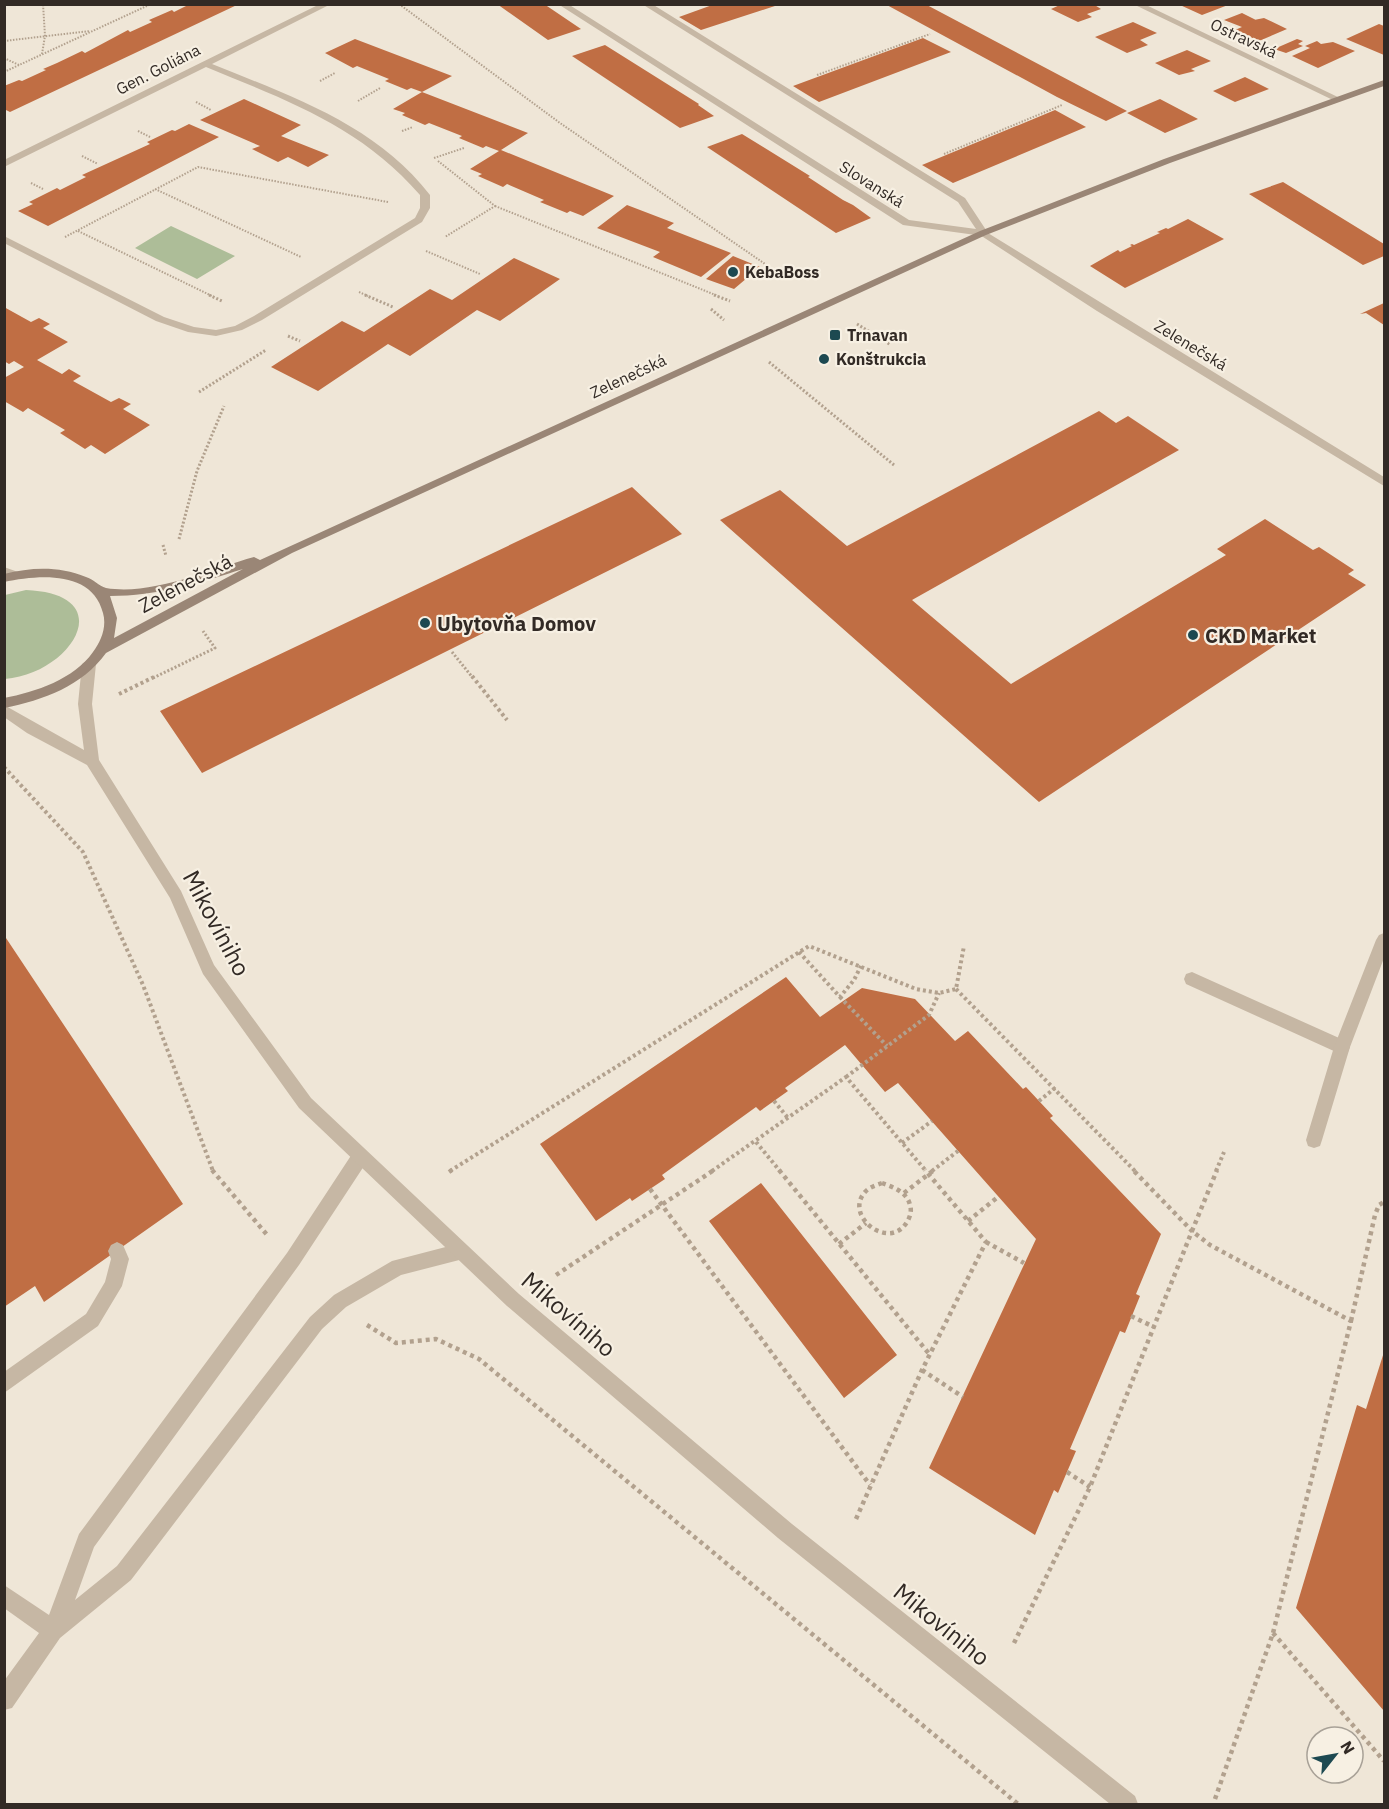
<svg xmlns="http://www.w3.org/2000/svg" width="1389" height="1809" font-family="'IBM Plex Sans',sans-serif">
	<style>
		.green { fill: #adbd98 }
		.building { fill: #c06e44 }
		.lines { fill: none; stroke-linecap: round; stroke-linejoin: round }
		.path-far3 { stroke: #b2a18e; stroke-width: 2; stroke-dasharray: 1.5 1.5; stroke-linecap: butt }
		.path-far2 { stroke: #b2a18e; stroke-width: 3; stroke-dasharray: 2 2; stroke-linecap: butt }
		.path-far1 { stroke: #b2a18e; stroke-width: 4; stroke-dasharray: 3 3; stroke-linecap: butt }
		.path { stroke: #b2a18e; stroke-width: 4.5; stroke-dasharray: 4 4; stroke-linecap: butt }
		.lane { fill: #c6b7a4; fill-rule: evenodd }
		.street { fill: #c6b7a4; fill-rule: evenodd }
		.secondary { fill: #9a8676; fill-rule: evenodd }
		.poi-dot { fill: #1d4951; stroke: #f7f0e3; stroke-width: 2 }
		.labels { text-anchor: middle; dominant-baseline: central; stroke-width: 4.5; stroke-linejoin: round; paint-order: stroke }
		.far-street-label { font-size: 16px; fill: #322a25; stroke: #f7f0e3 }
		.far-poi-label { font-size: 16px; font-weight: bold; fill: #322a25; stroke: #f7f0e3; text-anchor: start }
		.street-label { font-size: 20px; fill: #322a25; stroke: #f7f0e3 }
		.poi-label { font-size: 20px; font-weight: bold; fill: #322a25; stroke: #f7f0e3; text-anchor: start }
		.near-street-label { font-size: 24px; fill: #322a25; stroke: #f7f0e3 }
	</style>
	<rect width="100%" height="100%" fill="#efe6d7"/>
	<path class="green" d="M171,226L235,256L197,279L135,248Z
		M26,590C122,594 71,674 5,679V595Z"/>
	<path class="building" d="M190,4H239L10,112L4,109V86L19,80L22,81L46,70L43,69L57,63L82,51L85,53L128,30L130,32L152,22L149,20L172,10L174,12Z
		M497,4H544L581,29L548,40Z
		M715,4H778V5L701,30L679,17Z
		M885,4H925L1127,111L1106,121L1057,97Z
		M1062,4H1093L1101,9L1087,14L1092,17L1078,22L1051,9Z
		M1180,5H1228L1202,15Z
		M1242,13L1256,20H1254L1264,18L1287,29L1259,41L1235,30L1242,27L1224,20Z
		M1133,22L1157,33L1140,40L1148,45L1127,53L1095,37Z
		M1379,24L1384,26V55L1346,39Z
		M923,38L951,52L819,102L793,86Z
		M355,39L452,76L422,92L528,133L501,150L614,196L583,216L570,211L567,213L540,202L544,200L507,184L503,187L478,176L482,174L470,169L499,151L486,146L483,148L459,138L462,136L429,123L425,125L402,115L405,113L393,109L422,92L411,88L407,90L385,81L389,79L357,66L353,68L325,53Z
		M1297,39L1303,41L1298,44L1303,46L1286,53L1274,49Z
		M1317,41L1321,44L1333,42L1355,51L1318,68L1292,56L1310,48L1305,46Z
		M605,45L699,104L698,105L714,116L680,128L572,56Z
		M1187,50L1211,61L1191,69L1195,71L1179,75L1155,63Z
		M1245,77L1269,89L1235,102L1213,91Z
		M244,99L301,125L281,136L329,155L308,167L288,157L278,162L252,149L260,146L200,120Z
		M1160,99L1198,119L1165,133L1127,113Z
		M1055,110L1086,127L953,183L922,165Z
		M189,124L219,137L48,226L18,211L33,204L29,202L57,188L60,190L86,177L82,175L150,144L147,142L172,130L175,131Z
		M742,134L810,176L808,177L843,200L853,205L871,218L836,233L707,147Z
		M1283,182L1384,244V256L1363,265L1249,194Z
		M627,205L674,223L667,228L731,253L701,277L653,257L660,252L597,228Z
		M1188,219L1224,239L1125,288L1090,266L1118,250L1120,252L1132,246L1130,245L1132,244L1134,245L1160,233L1157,232L1166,228L1168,229Z
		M733,256L760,267L734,289L706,279Z
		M514,258L560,279L500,321L477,310L410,356L388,344L318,391L271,367L342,321L364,332L430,289L452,300Z
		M1384,303V325L1366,313L1360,314Z
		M4,307L31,322L39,318L50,324L43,328L68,342L37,360L62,374L69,369L81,376L73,381L111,402L119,398L131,404L123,409L150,425L105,454L91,445L85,449L60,433L65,430L28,408L23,412L4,401V378L24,367L14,361L9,364L4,361Z
		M1099,411L1116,423L1128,416L1179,450L912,600L1011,684L1226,555L1217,549L1265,519L1313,550L1319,547L1354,570L1348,574L1366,585L1039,802L720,520L780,490L847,546Z
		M632,487L682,534L202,773L160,711Z
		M4,935L183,1204L44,1302L35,1286L4,1307Z
		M786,977L820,1017L862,988L915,999L955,1041L968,1031L1023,1089L1026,1087L1053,1116L1050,1118L1161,1234L1136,1294L1140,1296L1125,1333L1120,1331L1070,1449L1076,1451L1058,1493L1054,1490L1035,1535L929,1468L1036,1239L898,1083L885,1092L845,1045L785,1088L788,1091L760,1111L756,1107L662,1175L665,1179L632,1201L630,1198L596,1221L540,1144Z
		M761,1183L897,1355L844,1398L709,1221Z
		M1384,1352V1711L1296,1608L1357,1405L1366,1409Z"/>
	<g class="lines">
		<path class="path-far3" d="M399,4L560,123L784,277
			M4,41L90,31
			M42,54L45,36L43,4
			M4,58L19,65
			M4,72L151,4
			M817,75L930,34
			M320,81L335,73
			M358,101L380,88
			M196,102L211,110
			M138,131L150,137
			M402,131L413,127
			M944,154L1062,105
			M82,156L98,164
			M434,158L464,148
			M438,161L495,206L445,237
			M31,183L43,189
			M155,189L301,257
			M495,206L718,296
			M78,231L212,296
			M65,237L198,167L388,202
			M426,251L480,274
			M359,292L368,296"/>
		<path class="path-far2" d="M209,295L222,301
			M365,295L393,307
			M714,295L730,301
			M711,309L724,320
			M857,324L891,345
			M288,336L300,341
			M769,362L894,465
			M199,392L266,350
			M179,539L197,471L224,406
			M163,545L166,556
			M452,652L473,678
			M153,678L215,648L203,631"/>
		<path class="path-far1" d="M472,676L507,720
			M119,694L156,676
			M4,767L83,852L143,985L213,1171
			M799,952L840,997L854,980L861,966
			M956,989L1135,1171
			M840,997L887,1046
			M846,1077L929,1015L939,993
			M774,1101L788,1118
			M1039,1101L1055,1088
			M756,1142L780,1171
			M902,1143L932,1121
			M450,1171L809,946L916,989L939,993L956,989L964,946
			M712,1171L846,1077L926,1171
			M932,1171L958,1151
			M1216,1171L1224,1152"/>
		<path class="path" d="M212,1170L268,1236
			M779,1170L930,1355
			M449,1172L452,1170
			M882,1183C893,1187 907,1192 910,1205C912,1211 910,1217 907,1222C889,1252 842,1215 866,1191C870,1187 877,1185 882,1183Z
			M650,1189L870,1485
			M904,1193L934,1170
			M968,1221L999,1196
			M986,1242L1024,1263
			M839,1244L866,1223
			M556,1275L714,1170
			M1131,1316L1154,1327
			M1351,1321L1375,1215L1379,1205L1384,1202
			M367,1325L396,1343L436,1339L479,1359L1018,1804
			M922,1370L963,1397
			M1067,1472L1090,1487
			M856,1519L922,1370L986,1242L925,1170
			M1273,1633L1384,1761
			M1014,1643L1090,1487L1192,1231L1133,1170
			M1215,1799L1273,1633L1351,1321L1210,1245L1192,1231L1217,1170"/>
		<path class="lane" d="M558,4H568L909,220L976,229L958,202L642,4H652L965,198L988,233L983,236L903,225Z
			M1192,972L1348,1042L1350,1047L1348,1052L1342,1054L1336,1052L1186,984L1184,979L1186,974Z
			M360,1149L366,1151L368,1157L366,1163L299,1265L94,1547L75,1600L117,1566L310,1317L334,1295L392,1261L461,1243L467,1246L470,1252L467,1258L401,1275L346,1307L322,1329L131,1580L60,1638L12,1708L4,1710V1681L39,1633L4,1608V1585L49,1615L79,1534L287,1253L354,1151Z
			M117,1242L123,1245L129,1259L122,1286L98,1326L4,1393V1372L86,1314L105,1282L111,1259L108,1251L111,1245Z"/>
		<path class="street" d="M320,4H331L212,64C291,96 376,125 430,195V208L422,222L262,320L242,330L216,336L188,332L156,321L4,243V236L164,317L194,327L216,330L235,326L254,316L415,218L420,208V195C360,126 288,101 206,67L4,167V160Z
			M1133,4H1144L1342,99L1335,101Z
			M983,230L1384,477V486L1097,311L980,235V231Z
			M4,567L18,572L20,575L18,578L14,579L4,576Z
			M89,659L96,664L92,704L99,760L181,891L214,965L311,1098L519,1294L792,1524L1135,1796L1138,1804H1110L778,1538L507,1306L299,1108L203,974L170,898L87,765L27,733L4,717V705L84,750L78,704L82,664Z
			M1384,933V958L1350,1047L1322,1140L1320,1146L1314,1148L1308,1146L1306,1140L1334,1047L1376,940L1379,935Z"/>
		<path class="secondary" d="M1384,80V86L1170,163L986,235L292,553L106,653C82,686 44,700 4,708V698C36,692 74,679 93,652C101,641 107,627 103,613C92,570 39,575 4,582V574C32,567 59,566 86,577C93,579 99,586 106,588C152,596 210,569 254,557L260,560L980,231L1164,159ZM243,569L114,638L117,618L110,596C157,596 199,583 243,569Z"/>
	</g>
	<g class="poi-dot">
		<circle cx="733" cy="272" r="6"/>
		<rect x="829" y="329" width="12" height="12" rx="3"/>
		<circle cx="824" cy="359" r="6"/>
		<circle cx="425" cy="623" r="6"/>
		<circle cx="1193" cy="635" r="6"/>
	</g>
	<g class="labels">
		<g class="far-street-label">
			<text transform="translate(1244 38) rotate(25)">Ostravská</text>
			<text transform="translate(158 69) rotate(-27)">Gen. Goliána</text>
			<text transform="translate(872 184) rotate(32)">Slovanská</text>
			<text transform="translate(1191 345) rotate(31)">Zelenečská</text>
			<text transform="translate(628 376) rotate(-25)">Zelenečská</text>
		</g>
		<g class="far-poi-label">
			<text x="745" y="272">KebaBoss</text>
			<text x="847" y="335">Trnavan</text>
			<text x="836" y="359">Konštrukcia</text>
		</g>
		<g class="street-label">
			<text transform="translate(185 583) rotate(-28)">Zelenečská</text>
		</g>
		<g class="poi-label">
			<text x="437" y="623">Ubytovňa Domov</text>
			<text x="1205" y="635">CKD Market</text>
		</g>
		<g class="near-street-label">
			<text transform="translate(217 923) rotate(62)">Mikovíniho</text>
			<text transform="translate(569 1314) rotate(41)">Mikovíniho</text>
			<text transform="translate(942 1624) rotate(39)">Mikovíniho</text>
		</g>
	</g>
	<rect width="1389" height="1809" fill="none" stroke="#322a25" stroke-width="12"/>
	<g transform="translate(1335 1755) rotate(59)"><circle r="28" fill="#f7f0e3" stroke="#a8a197" stroke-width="1.5"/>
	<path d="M0-4.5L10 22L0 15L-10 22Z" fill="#1d4951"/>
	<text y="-9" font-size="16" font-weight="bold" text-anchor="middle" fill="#322a25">N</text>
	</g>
</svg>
